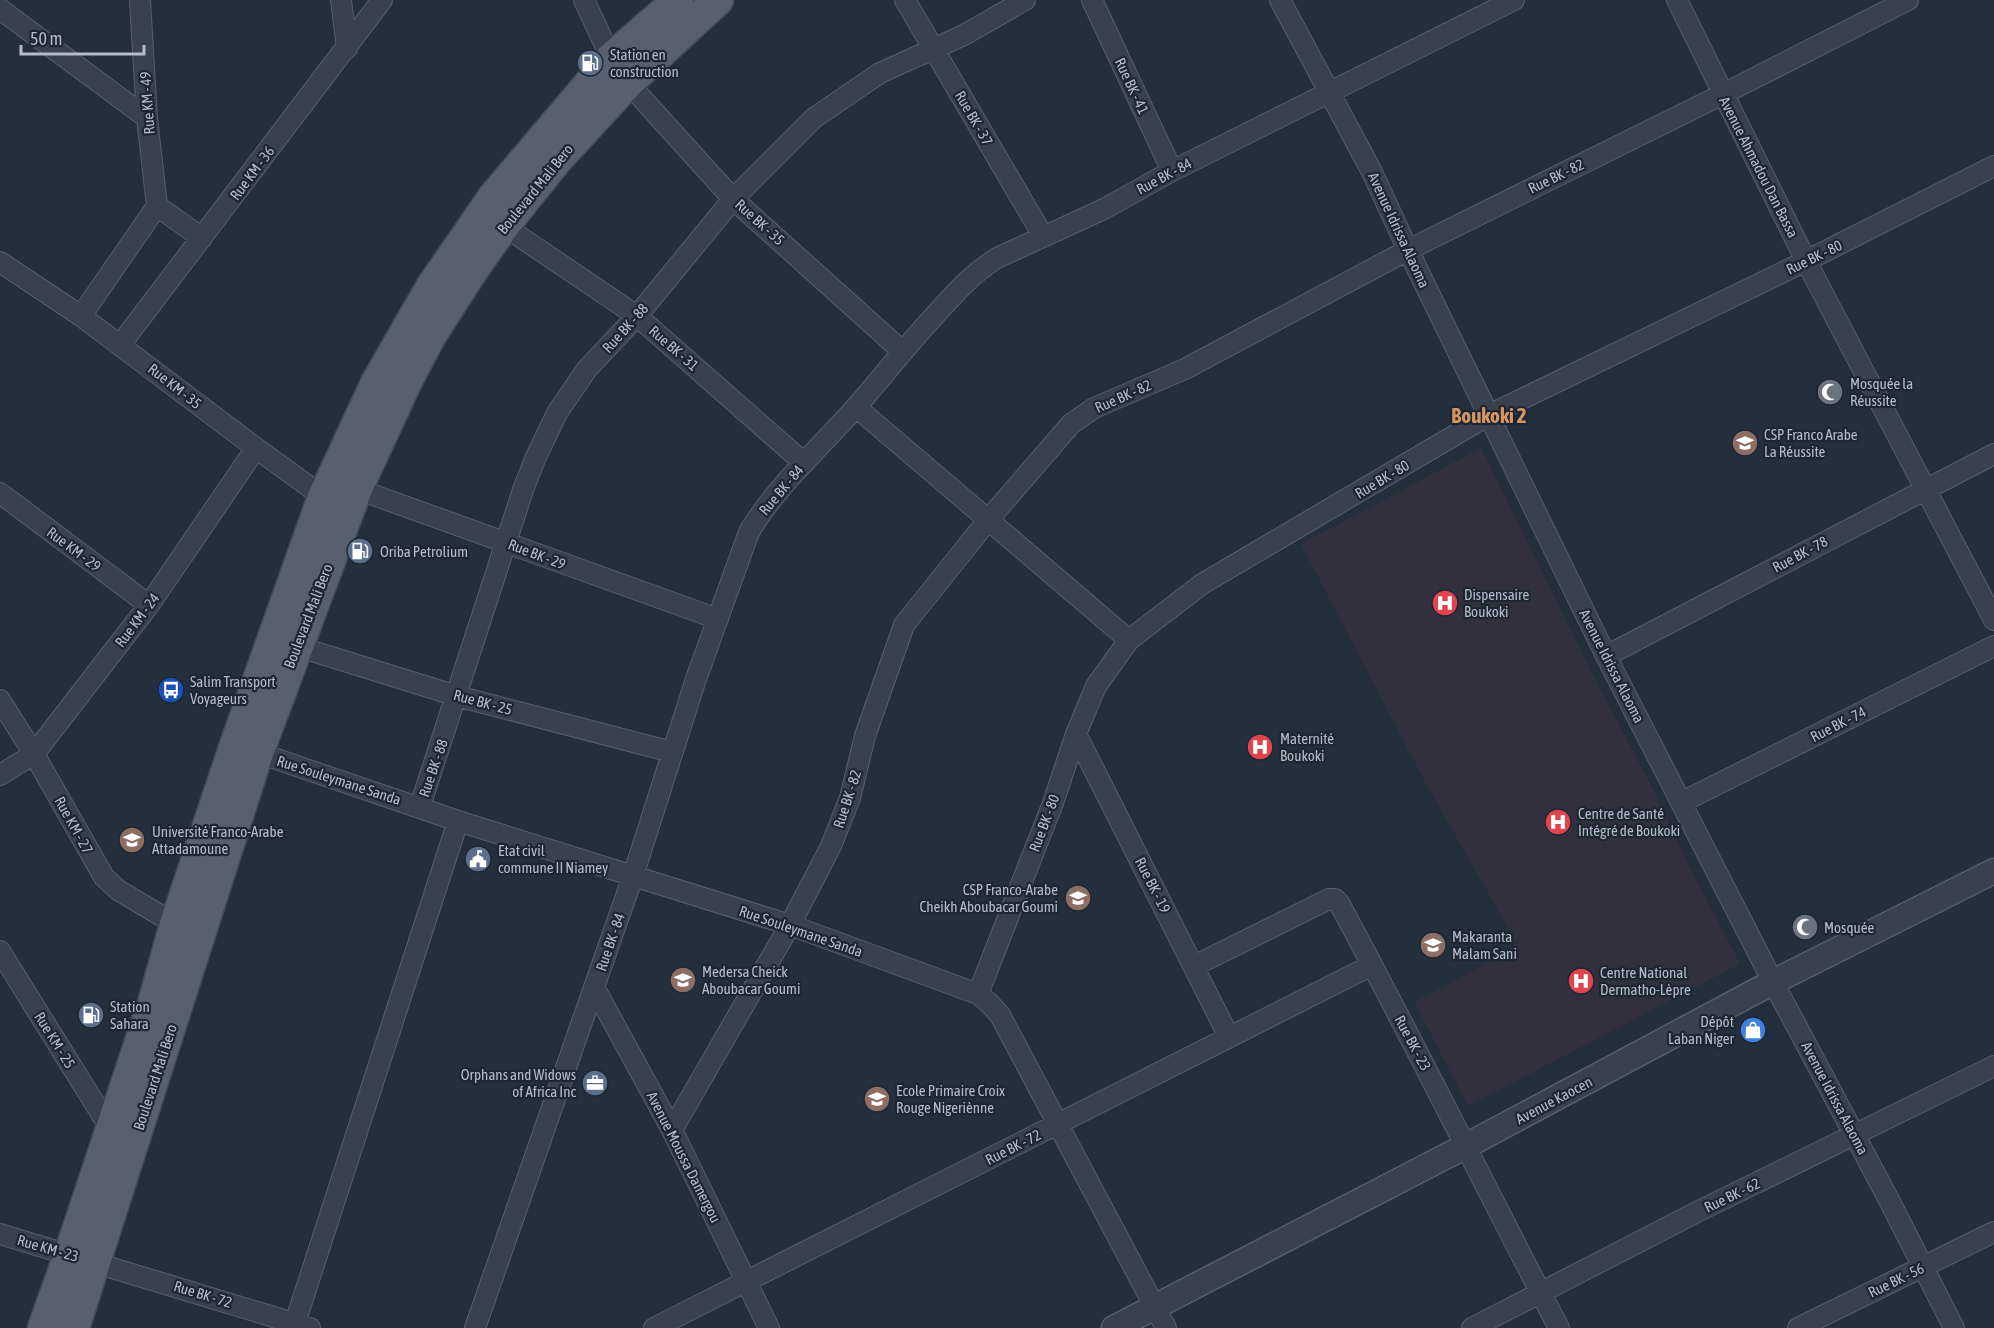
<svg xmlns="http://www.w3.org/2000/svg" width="1994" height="1328" font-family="'Asap Condensed',sans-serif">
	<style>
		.medical { fill: #32303f }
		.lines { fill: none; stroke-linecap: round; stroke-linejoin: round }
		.minor-casing { stroke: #565f6c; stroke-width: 22 }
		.tertiary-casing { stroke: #565f6c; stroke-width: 27 }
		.primary-casing { stroke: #414a57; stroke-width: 33 }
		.minor { stroke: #38414e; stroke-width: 20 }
		.tertiary { stroke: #38414e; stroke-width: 24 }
		.primary { stroke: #56606e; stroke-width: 30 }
		.labels { text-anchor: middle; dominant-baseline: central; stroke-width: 4.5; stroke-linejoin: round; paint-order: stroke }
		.poi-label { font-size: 15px; fill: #b4bcc9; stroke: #1d2633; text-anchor: start }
		.street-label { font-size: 15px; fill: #b4bcc9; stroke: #1d2633 }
		.district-label { font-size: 21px; font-weight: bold; fill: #d59563; stroke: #1d2633 }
	</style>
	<rect width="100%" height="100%" fill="#242f3e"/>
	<path class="medical" d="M1481,448L1596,681L1655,793L1686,860L1740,964L1468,1106L1414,1002L1519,947L1424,780L1301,544Z"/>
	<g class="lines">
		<defs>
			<path id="minor" d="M140,0L147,118L157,206L202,238
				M341,0L347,48
				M584,0L611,58L628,83L733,199L902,351
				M905,0L1043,236
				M1092,0L1172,171
				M1280,0L1372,172L1408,250L1606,656L1773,982L1888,1198L1954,1328
				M1677,0L1806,261L1994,620
				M0,9L147,118
				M504,226L637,316L804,463
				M0,262L81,316L256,448L333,504
				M81,316L157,206
				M120,345L382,0
				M856,407L1129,640
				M357,489L718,619
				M0,493L149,605
				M296,646L457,696L672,752
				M1606,656L1994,454
				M0,700L34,754L104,877L118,890L175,924
				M1076,734L1229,1037
				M247,749L458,821L790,925L978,994L989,1003L1000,1015L1166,1328
				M0,775L34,754L149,605L256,448
				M1682,802L1994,646
				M420,806L524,487L536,457L557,413L587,369L637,316L733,199L814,118L880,73L964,35L1025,0
				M0,951L110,1128
				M1194,966L1329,899H1335L1339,903C1415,1043 1485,1187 1559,1328
				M594,987L672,1130L769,1328
				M978,994L1053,803L1076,734L1096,686L1129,640L1202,584L1489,415L1806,261L1994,166
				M672,1130L790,925L831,846L850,798L865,736L904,625L988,520L1071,424L1094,408L1185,369L1408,250L1723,94L1908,0
				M0,1234L310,1328
				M295,1323L458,821
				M475,1328L633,876L696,679L749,532C777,485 820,448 856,407C883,376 909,343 937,313C956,292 973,273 997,258L1104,209L1172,171L1514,0
				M654,1328L1372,965
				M1472,1328L1699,1211L1994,1066
				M1798,1328L1994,1232"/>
			<path id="tertiary" d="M1114,1328L1466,1146L1773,982L1994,871"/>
			<path id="primary" d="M43,1328L69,1255L154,1000L175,924L236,742L323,497L376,383L431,287L493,197L611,58L678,0
				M74,1328L258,753L357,489L407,381L430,337L471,273L504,226L557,160L628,83L718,0"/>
		</defs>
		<use href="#minor" class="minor-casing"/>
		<use href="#tertiary" class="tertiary-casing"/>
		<use href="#primary" class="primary-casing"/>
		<use href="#minor" class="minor"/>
		<use href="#tertiary" class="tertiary"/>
		<use href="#primary" class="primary"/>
	</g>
	<defs>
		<symbol id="fuel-disc" viewBox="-11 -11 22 22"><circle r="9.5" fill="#5c6f8a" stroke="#1d2633"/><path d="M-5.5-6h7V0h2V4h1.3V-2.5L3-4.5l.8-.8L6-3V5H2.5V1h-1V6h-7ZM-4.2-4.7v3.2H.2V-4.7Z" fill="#fff"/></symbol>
		<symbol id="mosque-disc" viewBox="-11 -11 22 22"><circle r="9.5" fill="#6b7280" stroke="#1d2633"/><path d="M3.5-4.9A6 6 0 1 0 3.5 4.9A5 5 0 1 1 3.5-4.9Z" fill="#fff"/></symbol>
		<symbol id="school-disc" viewBox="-11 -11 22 22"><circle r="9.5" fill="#8d6e63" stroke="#1d2633"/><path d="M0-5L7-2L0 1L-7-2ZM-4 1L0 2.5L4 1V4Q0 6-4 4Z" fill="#fff"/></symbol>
		<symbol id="hospital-disc" viewBox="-11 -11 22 22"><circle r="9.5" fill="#e0444e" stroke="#1d2633"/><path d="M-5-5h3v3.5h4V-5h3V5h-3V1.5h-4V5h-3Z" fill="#fff"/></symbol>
		<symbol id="bus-disc" viewBox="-11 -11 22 22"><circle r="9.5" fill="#1a4fb4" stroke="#1d2633"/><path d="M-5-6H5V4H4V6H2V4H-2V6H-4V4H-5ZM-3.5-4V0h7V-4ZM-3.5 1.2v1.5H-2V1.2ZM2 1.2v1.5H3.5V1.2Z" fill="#fff"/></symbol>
		<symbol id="university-disc" viewBox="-11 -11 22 22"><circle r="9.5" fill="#8d6e63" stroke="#1d2633"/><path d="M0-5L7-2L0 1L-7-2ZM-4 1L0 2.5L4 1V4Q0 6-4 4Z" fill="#fff"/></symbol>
		<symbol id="civic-disc" viewBox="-11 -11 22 22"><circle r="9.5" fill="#5c6f8a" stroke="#1d2633"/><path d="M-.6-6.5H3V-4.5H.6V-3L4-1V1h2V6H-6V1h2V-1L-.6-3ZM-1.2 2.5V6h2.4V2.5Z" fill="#fff"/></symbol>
		<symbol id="shop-disc" viewBox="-11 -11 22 22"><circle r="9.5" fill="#3f7fe0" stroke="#1d2633"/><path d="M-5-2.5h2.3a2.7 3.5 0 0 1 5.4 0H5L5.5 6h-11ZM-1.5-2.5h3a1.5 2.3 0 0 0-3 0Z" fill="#fff"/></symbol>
		<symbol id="office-disc" viewBox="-11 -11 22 22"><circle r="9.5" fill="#5c6f8a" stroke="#1d2633"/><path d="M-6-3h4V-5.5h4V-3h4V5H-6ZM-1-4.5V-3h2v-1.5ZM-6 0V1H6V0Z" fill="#fff"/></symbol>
	</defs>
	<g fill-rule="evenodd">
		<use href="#fuel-disc" x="575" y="48" width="30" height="30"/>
		<use href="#mosque-disc" x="1815" y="377" width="30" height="30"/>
		<use href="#school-disc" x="1730" y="428" width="30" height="30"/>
		<use href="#fuel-disc" x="345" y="536" width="30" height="30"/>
		<use href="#hospital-disc" x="1430" y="588" width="30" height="30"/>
		<use href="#bus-disc" x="156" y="675" width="30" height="30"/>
		<use href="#hospital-disc" x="1245" y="732" width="30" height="30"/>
		<use href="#hospital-disc" x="1543" y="807" width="30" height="30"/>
		<use href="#university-disc" x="117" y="825" width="30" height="30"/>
		<use href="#civic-disc" x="463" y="844" width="30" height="30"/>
		<use href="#school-disc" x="1063" y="883" width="30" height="30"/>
		<use href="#mosque-disc" x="1790" y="912" width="30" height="30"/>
		<use href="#school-disc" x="1418" y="930" width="30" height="30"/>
		<use href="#school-disc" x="668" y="965" width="30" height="30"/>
		<use href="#hospital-disc" x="1566" y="966" width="30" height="30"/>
		<use href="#fuel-disc" x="76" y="1000" width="30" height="30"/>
		<use href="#shop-disc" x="1738" y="1015" width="30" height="30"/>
		<use href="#office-disc" x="580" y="1068" width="30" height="30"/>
		<use href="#school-disc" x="862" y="1084" width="30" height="30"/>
	</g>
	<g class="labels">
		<g class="poi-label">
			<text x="610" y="54">Station en<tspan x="610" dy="17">construction</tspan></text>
			<text x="1850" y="383">Mosquée la<tspan x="1850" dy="17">Réussite</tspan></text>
			<text x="1764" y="434">CSP Franco Arabe<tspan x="1764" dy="17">La Réussite</tspan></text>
			<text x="380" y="551">Oriba Petrolium</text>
			<text x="1464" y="594">Dispensaire<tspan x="1464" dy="17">Boukoki</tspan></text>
			<text x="190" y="681">Salim Transport<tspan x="190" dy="17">Voyageurs</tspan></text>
			<text x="1280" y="738">Maternité<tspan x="1280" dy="17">Boukoki</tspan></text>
			<text x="1578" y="813">Centre de Santé<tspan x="1578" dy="17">Intégré de Boukoki</tspan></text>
			<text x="152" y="831">Université Franco-Arabe<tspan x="152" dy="17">Attadamoune</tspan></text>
			<text x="498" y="850">Etat civil<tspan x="498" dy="17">commune II Niamey</tspan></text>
			<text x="1058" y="889" text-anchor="end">CSP Franco-Arabe<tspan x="1058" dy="17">Cheikh Aboubacar Goumi</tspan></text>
			<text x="1824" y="927">Mosquée</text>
			<text x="1452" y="936">Makaranta<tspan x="1452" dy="17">Malam Sani</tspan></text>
			<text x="702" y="971">Medersa Cheick<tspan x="702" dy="17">Aboubacar Goumi</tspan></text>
			<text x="1600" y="972">Centre National<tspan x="1600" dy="17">Dermatho-Lèpre</tspan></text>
			<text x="110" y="1006">Station<tspan x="110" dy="17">Sahara</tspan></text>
			<text x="1734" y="1021" text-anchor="end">Dépôt<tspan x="1734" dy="17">Laban Niger</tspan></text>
			<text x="576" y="1074" text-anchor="end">Orphans and Widows<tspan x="576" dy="17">of Africa Inc</tspan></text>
			<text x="896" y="1090">Ecole Primaire Croix<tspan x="896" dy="17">Rouge Nigeriènne</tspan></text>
		</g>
		<g class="street-label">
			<text transform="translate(1132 86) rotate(65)">Rue BK - 41</text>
			<text transform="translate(147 103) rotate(-94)">Rue KM - 49</text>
			<text transform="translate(974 118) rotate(60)">Rue BK - 37</text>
			<text transform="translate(1759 167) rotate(63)">Avenue Ahmadou Dan Bassa</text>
			<text transform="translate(252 173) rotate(-53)">Rue KM - 36</text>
			<text transform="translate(1164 176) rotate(-28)">Rue BK - 84</text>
			<text transform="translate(1556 176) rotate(-26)">Rue BK - 82</text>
			<text transform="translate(535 189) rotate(-51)">Boulevard Mali Bero</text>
			<text transform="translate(760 222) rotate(42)">Rue BK - 35</text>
			<text transform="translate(1399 230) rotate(65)">Avenue Idrissa Alaoma</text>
			<text transform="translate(1814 257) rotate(-26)">Rue BK - 80</text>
			<text transform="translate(625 328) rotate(-48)">Rue BK - 88</text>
			<text transform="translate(674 348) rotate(41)">Rue BK - 31</text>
			<text transform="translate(175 386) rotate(38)">Rue KM - 35</text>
			<text transform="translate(1123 396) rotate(-24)">Rue BK - 82</text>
			<text transform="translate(1382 479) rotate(-31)">Rue BK - 80</text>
			<text transform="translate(781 490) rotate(-50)">Rue BK - 84</text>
			<text transform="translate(74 549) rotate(37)">Rue KM - 29</text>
			<text transform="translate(537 554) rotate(21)">Rue BK - 29</text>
			<text transform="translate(1800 554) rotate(-28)">Rue BK - 78</text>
			<text transform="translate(308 616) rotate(-69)">Boulevard Mali Bero</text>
			<text transform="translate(137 620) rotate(-53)">Rue KM - 24</text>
			<text transform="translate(1612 666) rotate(63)">Avenue Idrissa Alaoma</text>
			<text transform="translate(483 702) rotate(15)">Rue BK - 25</text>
			<text transform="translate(1838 724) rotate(-27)">Rue BK - 74</text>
			<text transform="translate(433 768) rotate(-71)">Rue BK - 88</text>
			<text transform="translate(339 780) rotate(18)">Rue Souleymane Sanda</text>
			<text transform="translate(847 799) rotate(-72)">Rue BK - 82</text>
			<text transform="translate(1044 823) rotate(-69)">Rue BK - 80</text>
			<text transform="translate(74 825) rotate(61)">Rue KM - 27</text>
			<text transform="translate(1153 885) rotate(63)">Rue BK - 19</text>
			<text transform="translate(801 931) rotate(19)">Rue Souleymane Sanda</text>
			<text transform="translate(610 942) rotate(-71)">Rue BK - 84</text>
			<text transform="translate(55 1040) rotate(58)">Rue KM - 25</text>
			<text transform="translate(1413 1043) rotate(62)">Rue BK - 23</text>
			<text transform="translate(155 1077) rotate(-72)">Boulevard Mali Bero</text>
			<text transform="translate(1835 1098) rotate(62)">Avenue Idrissa Alaoma</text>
			<text transform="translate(1554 1100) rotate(-28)">Avenue Kaocen</text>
			<text transform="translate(1013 1147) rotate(-27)">Rue BK - 72</text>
			<text transform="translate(684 1157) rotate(63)">Avenue Moussa Damergou</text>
			<text transform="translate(1732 1195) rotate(-26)">Rue BK - 62</text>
			<text transform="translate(48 1248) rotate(16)">Rue KM - 23</text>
			<text transform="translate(1896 1280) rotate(-26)">Rue BK - 56</text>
			<text transform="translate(203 1294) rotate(17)">Rue BK - 72</text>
		</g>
		<g class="district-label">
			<text x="1489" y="415">Boukoki 2</text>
		</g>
	</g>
	<path d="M21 45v9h123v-9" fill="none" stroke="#b4bcc9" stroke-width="3"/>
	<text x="30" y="45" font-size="18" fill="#b4bcc9" stroke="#1d2633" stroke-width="4.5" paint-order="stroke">50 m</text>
</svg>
